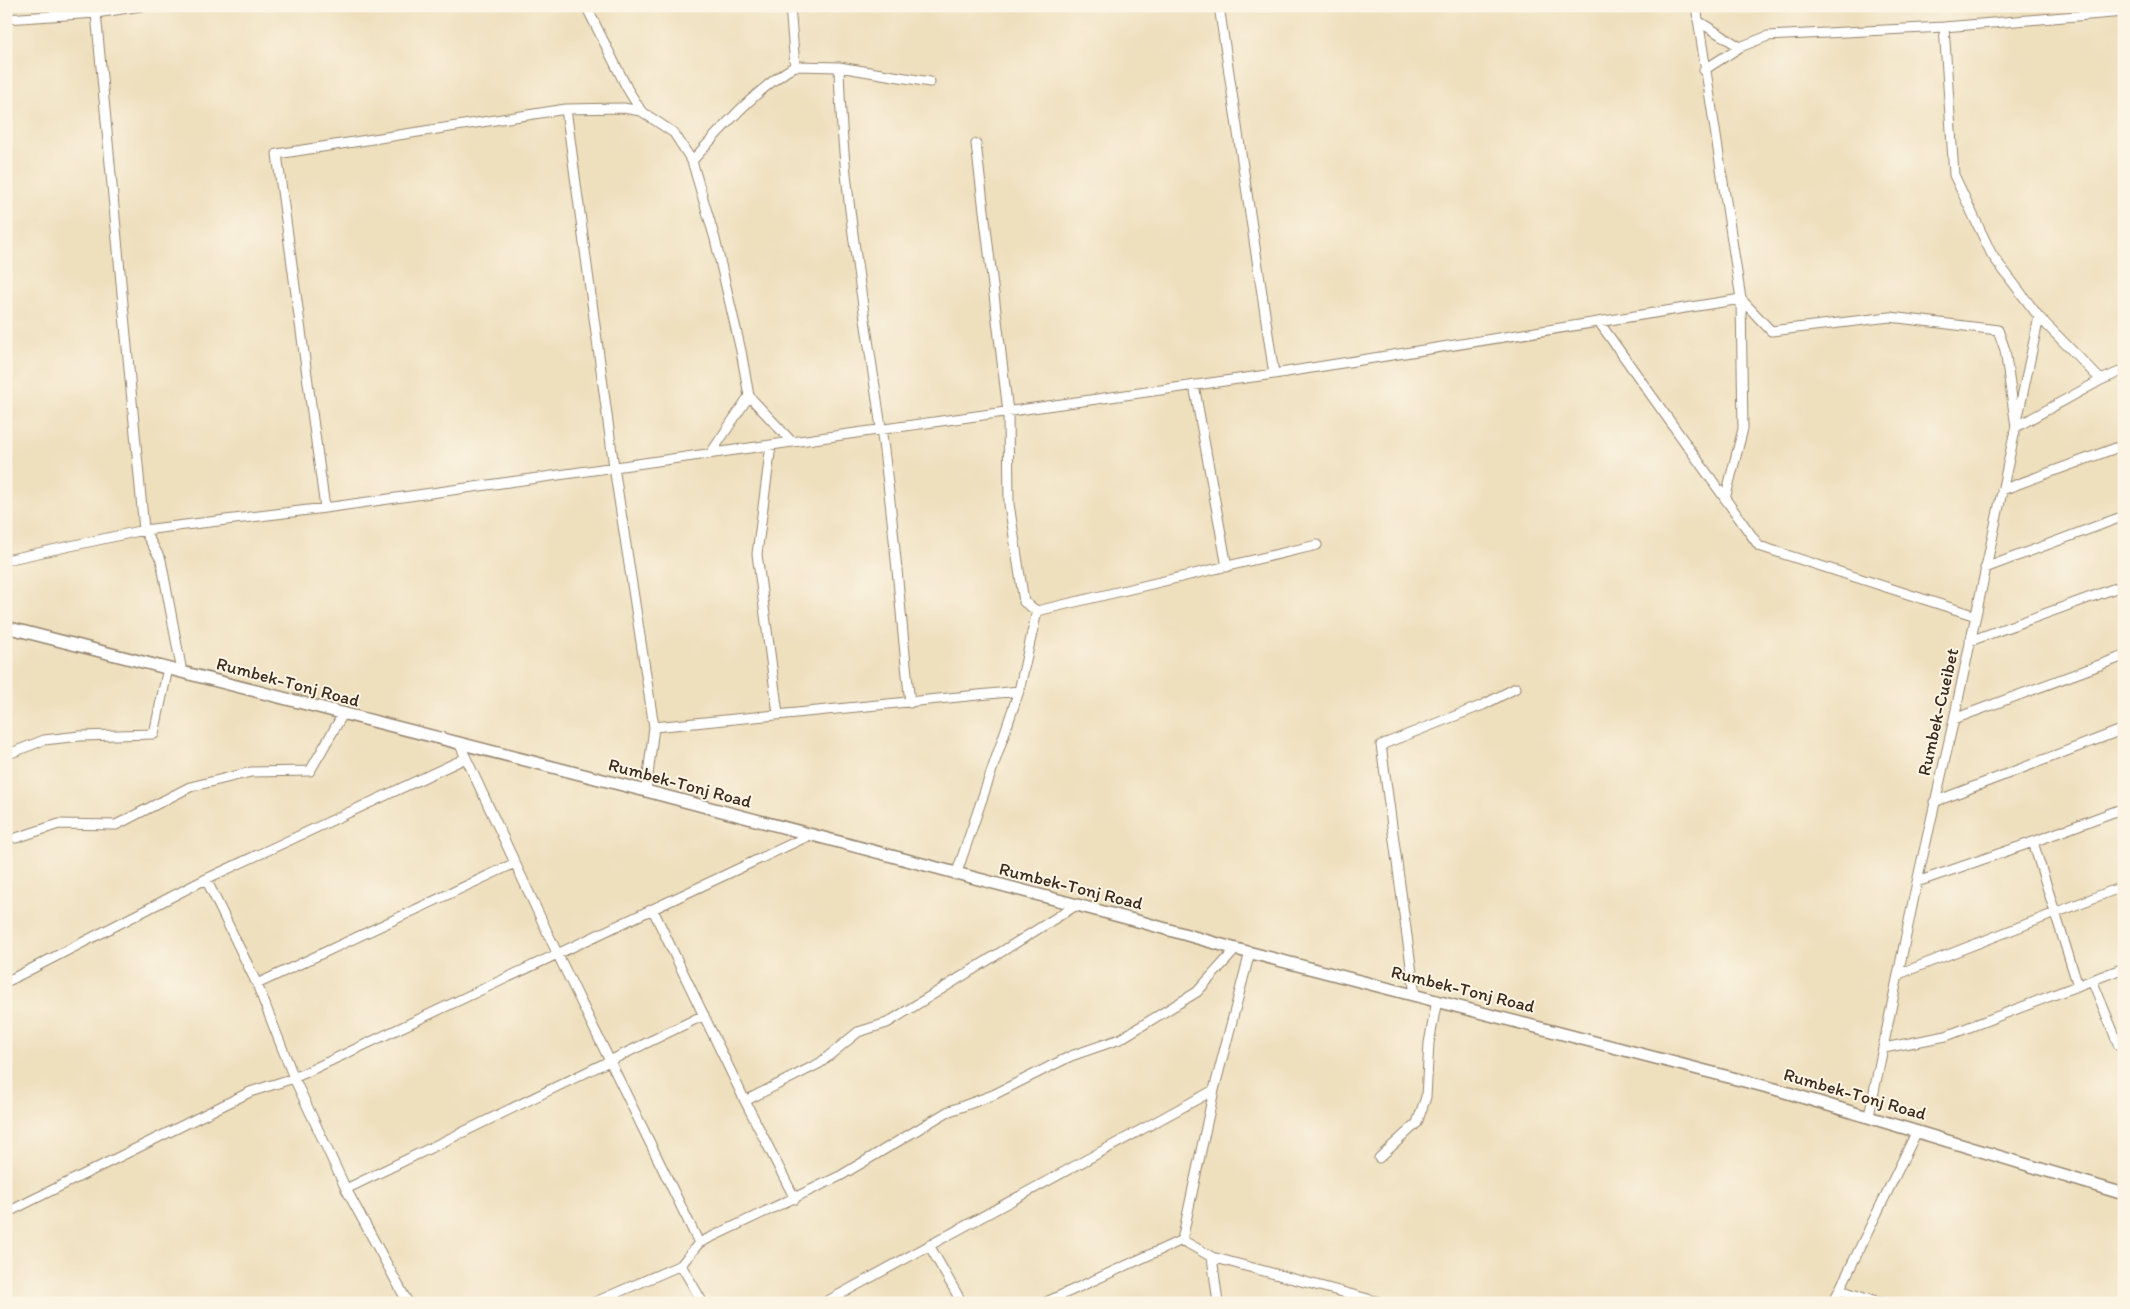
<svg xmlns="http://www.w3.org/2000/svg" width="2130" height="1309" font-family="Itim,sans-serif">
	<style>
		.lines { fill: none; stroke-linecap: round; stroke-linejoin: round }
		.minor-casing { stroke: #94846e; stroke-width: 11 }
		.major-casing { stroke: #94846e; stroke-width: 14 }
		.minor { stroke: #fff; stroke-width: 9 }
		.major { stroke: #fff; stroke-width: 11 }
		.labels { text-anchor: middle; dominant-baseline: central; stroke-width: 4; stroke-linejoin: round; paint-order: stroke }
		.street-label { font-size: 18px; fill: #3b2a1e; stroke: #fcf5e5 }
	</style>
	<rect width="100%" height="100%" fill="#fcf5e5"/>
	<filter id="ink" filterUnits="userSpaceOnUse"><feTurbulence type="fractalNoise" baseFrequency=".02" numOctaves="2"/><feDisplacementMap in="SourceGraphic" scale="10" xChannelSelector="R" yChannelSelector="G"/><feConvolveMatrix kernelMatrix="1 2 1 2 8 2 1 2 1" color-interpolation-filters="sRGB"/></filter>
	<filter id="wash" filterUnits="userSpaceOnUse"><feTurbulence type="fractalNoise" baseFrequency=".0096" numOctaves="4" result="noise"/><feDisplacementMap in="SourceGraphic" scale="20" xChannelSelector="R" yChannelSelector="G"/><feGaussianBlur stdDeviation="1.12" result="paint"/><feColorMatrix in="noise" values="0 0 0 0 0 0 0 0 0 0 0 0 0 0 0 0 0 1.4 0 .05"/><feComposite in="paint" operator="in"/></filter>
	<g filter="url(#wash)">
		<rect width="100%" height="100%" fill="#eedfbd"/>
	</g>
	<g filter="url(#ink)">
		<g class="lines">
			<defs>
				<path id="minor" d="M586,6L627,88L641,111
					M790,6L795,66L839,67L930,82
					M1219,6L1274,374
					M1696,6L1741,299L1743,429L1725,499
					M96,13L144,530L161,560L182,672
					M6,19L96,13L141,6
					M1698,21L1740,47L1768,36L1944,27L2124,12
					M1944,27L1954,175L1992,255L2039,317L2101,380
					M839,67C842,188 864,307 881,428C894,519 900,612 910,703
					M1704,70L1740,47
					M566,109L623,108L641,111L674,133L692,161C723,127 755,90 795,66
					M976,144L1008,412L1009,504L1024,602L1037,611
					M692,161L715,239L741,351L749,396L711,453
					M1741,299L1771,331L1890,317L1998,330L2005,350L2016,427L2101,380L2124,370
					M1599,322L1759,546L1976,616
					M1194,385L1227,567
					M749,396L792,442
					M771,445L757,554L778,714
					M2002,490L2124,445
					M325,508L277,154L566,109L614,467L654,727L646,791
					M6,560L144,530L325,508L1274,374L1741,299
					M1985,568L2124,516
					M1970,641L2124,585
					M1954,719L2124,656
					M654,727L1019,691
					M460,745L558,955L699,1243
					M6,755L44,740L80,736L154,734L168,668
					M1934,802L2124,729
					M16,838L59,824L116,825L190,787L251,772L310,771L343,714
					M2033,842L2078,986
					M956,875L1019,691L1037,611L1317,545
					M206,879L257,984L294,1078L346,1189L408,1303
					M1917,882L2033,842L2124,808
					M653,910L745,1101
					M1899,974L2124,886
					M2092,980L2119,1046L2124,1044
					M6,982L206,879L466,758
					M257,984L515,863
					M1415,995L1381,745L1483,705L1516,688
					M1884,1048L1946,1036L2124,968
					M1869,1116L1917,882L1954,719L2039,317
					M1379,1158L1417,1123L1426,1097L1429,1043L1437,1000
					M346,1189L704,1015
					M795,1199L745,1101L820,1063L858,1032L887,1023L1075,906
					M6,1213L250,1092L294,1078L808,836
					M1182,1240L1214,1090
					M929,1245L962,1303
					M1212,1257L1218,1303
					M681,1265L703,1303
					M1840,1290L1879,1303
					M593,1303L681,1265L699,1243L840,1176L947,1112L993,1095L1071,1056L1120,1039L1197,992L1236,949
					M824,1303L1214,1090L1250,952
					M1044,1303L1182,1240L1212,1257L1383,1303
					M1833,1303L1917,1131"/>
				<path id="major" d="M6,627L646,791L1145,923L1236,949L1775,1089L2124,1194"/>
			</defs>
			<use href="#minor" class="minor-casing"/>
			<use href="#major" class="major-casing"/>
			<use href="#minor" class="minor"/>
			<use href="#major" class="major"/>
		</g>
	</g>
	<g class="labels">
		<g class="street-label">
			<text transform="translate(288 682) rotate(15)">Rumbek-Tonj Road</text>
			<text transform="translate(1938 712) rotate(-77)">Rumbek-Cueibet</text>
			<text transform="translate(680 783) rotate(15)">Rumbek-Tonj Road</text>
			<text transform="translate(1071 886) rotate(14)">Rumbek-Tonj Road</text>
			<text transform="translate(1463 989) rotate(14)">Rumbek-Tonj Road</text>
			<text transform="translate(1855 1094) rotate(16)">Rumbek-Tonj Road</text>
		</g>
	</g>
	<rect width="2130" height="1309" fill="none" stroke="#fcf5e5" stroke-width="25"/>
</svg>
